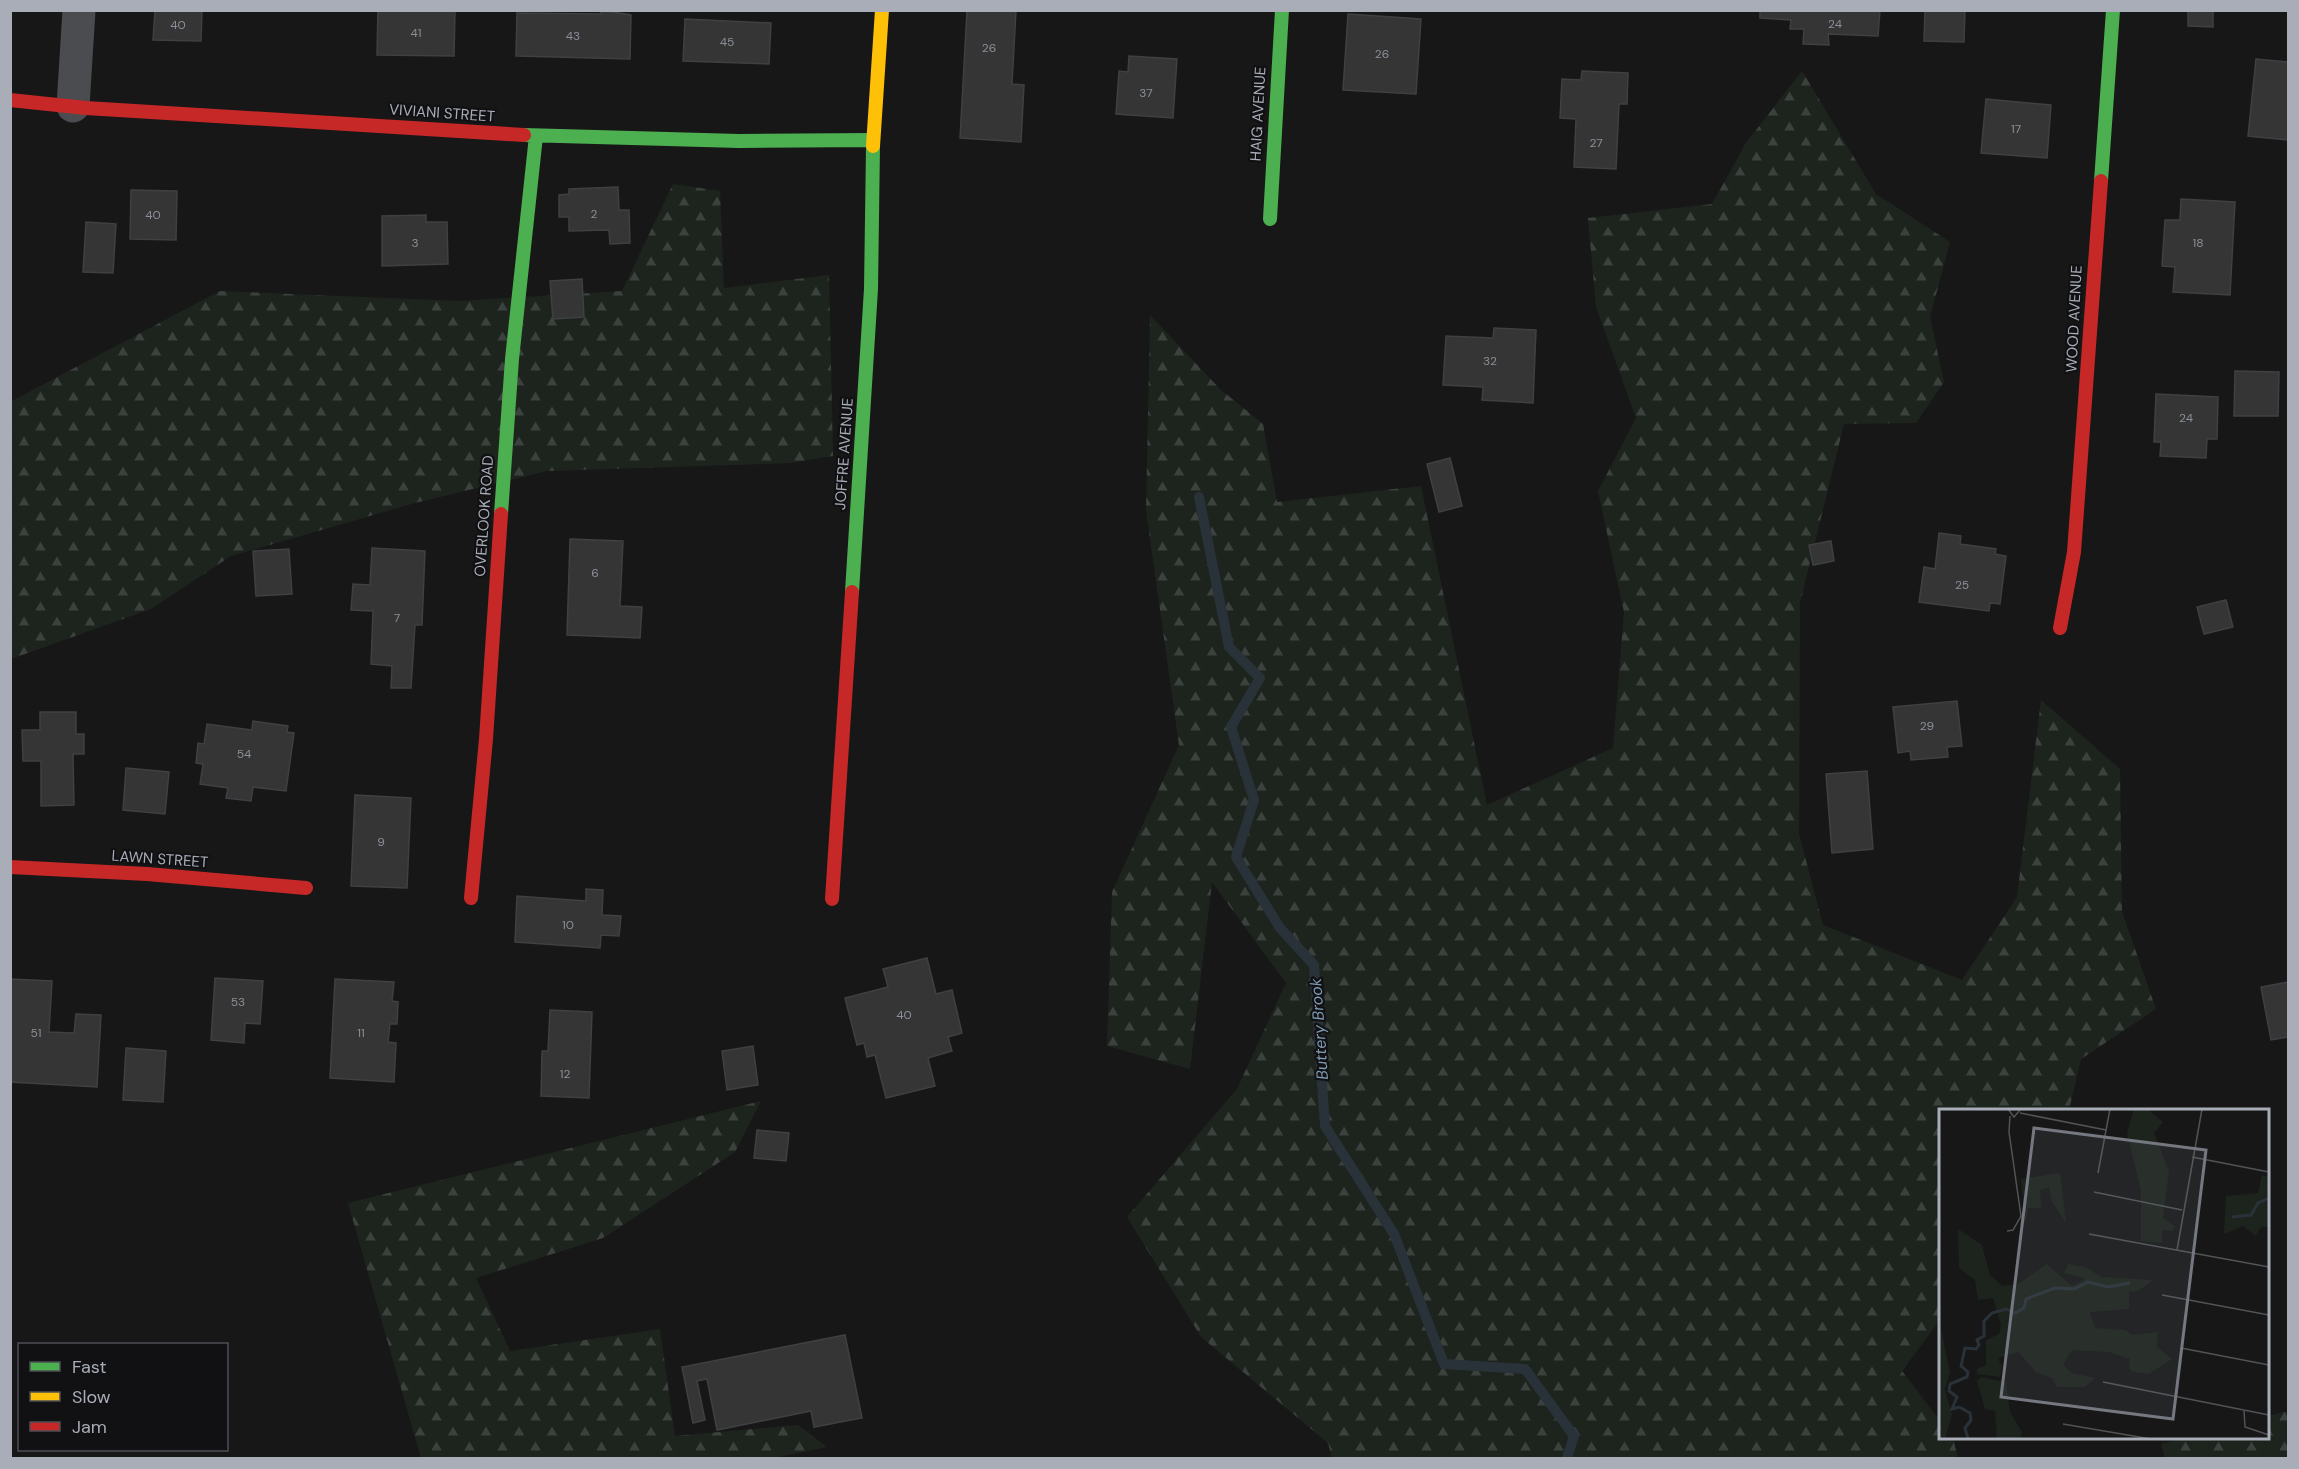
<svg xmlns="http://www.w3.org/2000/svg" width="2299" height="1469" font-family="'DM Sans',sans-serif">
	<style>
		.forest { fill: url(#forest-firs) }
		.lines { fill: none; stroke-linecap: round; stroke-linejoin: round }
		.stream { stroke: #2a3239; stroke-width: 10 }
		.building { fill: #353536; stroke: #3f4043; stroke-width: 1.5 }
		.street { stroke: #4b4c50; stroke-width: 33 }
		.fast { stroke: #4caf50; stroke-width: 14 }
		.slow { stroke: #ffc107; stroke-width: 14 }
		.jam { stroke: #c62828; stroke-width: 14 }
		.labels { text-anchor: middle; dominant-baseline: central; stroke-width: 4.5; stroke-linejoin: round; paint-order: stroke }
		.number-label { font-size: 12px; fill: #8b8f98 }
		.street-label { font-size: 15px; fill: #a8adb8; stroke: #111113 }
		.water-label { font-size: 16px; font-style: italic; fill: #7f9bb3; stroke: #111113 }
		.inset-river { fill: none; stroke: #2a3239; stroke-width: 3 }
		.inset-road { fill: none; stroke: #515357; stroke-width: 1.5 }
		.view { fill: #757880; fill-opacity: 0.15; stroke: #757880; stroke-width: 3 }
		.inset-edge { fill: none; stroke: #a8adb8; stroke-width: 3 }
	</style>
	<defs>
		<pattern id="forest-firs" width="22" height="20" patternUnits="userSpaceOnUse" patternTransform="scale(1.5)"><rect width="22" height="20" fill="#1d241e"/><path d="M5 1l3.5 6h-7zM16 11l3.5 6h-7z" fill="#3b413d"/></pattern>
	</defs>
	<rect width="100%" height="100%" fill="#171717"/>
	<path class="forest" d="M1802,71L1876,194L1950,242L1930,317L1944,382L1916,423L1844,424L1800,603L1799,834L1823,925L1962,980L2017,897L2041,700L2120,769L2122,912L2156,1009L2081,1059L2069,1110H1940V1320L1902,1371L1940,1421V1438H1953L1958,1458H1332L1328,1443L1201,1337L1127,1217L1237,1089L1286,983L1212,882L1190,1069L1107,1046L1112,892L1179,745L1146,510L1150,315L1220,389L1263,424L1277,502L1421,486L1487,805L1613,748L1624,612L1598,491L1636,418L1596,307L1588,218L1712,204L1746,143Z
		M673,184L720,191L724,288L829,275L833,456L791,463L547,471L415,503L231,556L151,609L11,659L10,402L220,291L459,301L622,291Z
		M761,1101L735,1152L603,1238L476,1278L510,1351L660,1329L675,1436L798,1425L827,1447L774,1458H421L348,1203Z
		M2288,1411V1458H2165L2161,1444L2186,1438H2268V1416Z"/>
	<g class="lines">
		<path class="stream" d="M1199,497L1229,647L1260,678L1231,727L1254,800L1236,857L1280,928L1314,965L1325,1126L1394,1234L1444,1364L1525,1369L1574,1436L1567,1458"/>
	</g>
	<path class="building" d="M155,10H202L201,41L153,40Z
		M378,10H455L454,56L377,55Z
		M601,10L631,15L630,59L516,56L517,13L601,14Z
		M1016,10L1012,84L1024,85L1021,142L960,138L967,11L958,10Z
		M1760,10H1880L1878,36L1828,34L1829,45L1803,44L1804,29H1790L1791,20L1760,18Z
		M1925,10H1965L1964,42L1924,41Z
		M2188,10H2213V27L2188,26Z
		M1348,14L1421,19L1416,94L1343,90Z
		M685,19L771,23L769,64L683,61Z
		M1129,56L1177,59L1173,118L1116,114L1119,71L1128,72Z
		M2256,59L2288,62V140L2248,136Z
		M1582,71L1628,73L1627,104H1619L1616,169L1574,167L1576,119L1560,118L1562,79L1581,80Z
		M1986,99L2051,105L2047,158L1981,153Z
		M618,187L619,210H629L630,243L610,244L609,230L569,231V217H559V195L569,194V189Z
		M131,190L177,191L176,240L130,239Z
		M2181,199L2235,202L2230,295L2173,292L2175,267L2162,266L2165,220H2180Z
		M426,215V222H447L448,264L382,266V216Z
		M86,222L116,224L113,273L83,272Z
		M582,279L584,317L553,319L550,281Z
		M1494,328L1536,330L1533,403L1482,400L1483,387L1443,385L1446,336L1493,338Z
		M2235,371L2279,372L2278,416H2234Z
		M2156,394L2218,397L2217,439H2207L2206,458L2160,456L2161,442H2154Z
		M1450,458L1462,506L1439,512L1427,464Z
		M1939,533L1961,536L1960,544L1996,549L1995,554L2006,556L2000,604L1990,603L1989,611L1919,602L1924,567L1935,569Z
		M570,539L623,541L620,606L642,607L640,638L567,635Z
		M1831,541L1834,561L1813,565L1809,545Z
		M372,548L425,551L422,625H415L411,688H391L392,666L371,664L373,611L351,610L353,584L370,585Z
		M289,549L292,594L256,596L253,551Z
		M2226,600L2233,627L2204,634L2197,607Z
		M1957,701L1962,746L1947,747L1948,757L1911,760L1910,751L1898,753L1893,707Z
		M40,712H76V734H84V754H73L74,805L41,806V761H23L22,730H40Z
		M253,721L288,726L287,732L294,733L286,791L253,787L251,801L226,798L228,788L200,784L203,764L196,763L198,743L204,744L207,724L252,730Z
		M126,768L169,772L165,814L123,810Z
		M1867,771L1873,849L1832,853L1826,774Z
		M355,795L411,798L407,888L351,886Z
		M586,889L603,890L602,915L621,916L619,936L601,935L600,948L515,942L517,896L586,901Z
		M927,958L936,994L952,990L962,1033L948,1037L952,1051L928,1058L935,1086L886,1098L875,1055L867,1057L864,1043L857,1045L845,998L888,987L883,969Z
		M215,978L263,981L260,1024L245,1023L244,1043L211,1040Z
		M10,979L52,981L49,1032L74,1033L76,1014L101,1015L97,1087L10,1082Z
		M335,979L394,982L392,1001L398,1002L397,1024H390L388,1042L396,1043L394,1082L330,1078Z
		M2288,982V1037L2271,1040L2261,987Z
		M550,1010L592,1012L589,1098L541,1096L542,1051H548Z
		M753,1046L758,1085L727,1090L722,1051Z
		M126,1048L166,1051L163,1102L123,1100Z
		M757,1130L789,1133L786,1161L754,1158Z
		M845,1335L862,1418L814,1427L811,1411L717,1430L707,1379L697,1381L705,1420L693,1423L682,1367Z"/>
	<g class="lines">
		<path class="street" d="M73,106L79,10"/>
		<path class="fast" d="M524,135L739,141L873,140
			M2101,181L2113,10
			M1270,219L1282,10
			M501,514L512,359L536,136
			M852,592L871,289L873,146"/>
		<path class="slow" d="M873,146L882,10"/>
		<path class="jam" d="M10,100L86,108L524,135
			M2060,628L2074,552L2101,181
			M10,867L147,874L306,888
			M471,898L486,739L501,514
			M832,899L852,592"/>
	</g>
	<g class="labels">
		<g class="number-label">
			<text x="1835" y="24">24</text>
			<text x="178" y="25">40</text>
			<text x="416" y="33">41</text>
			<text x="573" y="36">43</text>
			<text x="727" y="42">45</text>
			<text x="989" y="48">26</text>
			<text x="1382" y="54">26</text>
			<text x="1146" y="93">37</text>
			<text x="2016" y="129">17</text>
			<text x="1596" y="143">27</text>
			<text x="594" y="214">2</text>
			<text x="153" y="215">40</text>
			<text x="415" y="243">3</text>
			<text x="2198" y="243">18</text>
			<text x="1490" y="361">32</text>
			<text x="2186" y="418">24</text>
			<text x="595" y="573">6</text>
			<text x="1962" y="585">25</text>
			<text x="397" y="618">7</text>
			<text x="1927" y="726">29</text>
			<text x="244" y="754">54</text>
			<text x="381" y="842">9</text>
			<text x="568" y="925">10</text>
			<text x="238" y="1002">53</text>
			<text x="904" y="1015">40</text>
			<text x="36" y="1033">51</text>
			<text x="361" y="1033">11</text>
			<text x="565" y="1074">12</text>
		</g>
		<g class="street-label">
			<text transform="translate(442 113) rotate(4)">VIVIANI STREET</text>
			<text transform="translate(1258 114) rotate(-87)">HAIG AVENUE</text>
			<text transform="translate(2074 319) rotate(-87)">WOOD AVENUE</text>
			<text transform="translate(844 454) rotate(-86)">JOFFRE AVENUE</text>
			<text transform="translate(484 516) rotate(-86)">OVERLOOK ROAD</text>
			<text transform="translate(160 859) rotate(4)">LAWN STREET</text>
		</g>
		<g class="water-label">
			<text transform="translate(1319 1029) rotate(-94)">Buttery Brook</text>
		</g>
	</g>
	<g transform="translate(1939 1109)">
		<rect width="330" height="330" fill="#171717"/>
		<path d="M195,0H208L224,13L215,24L230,62L224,109L236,117L234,122L223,121V134L202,132V82L188,24ZM121,64L127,114L113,93L110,78L101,81L102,99H89L86,117L82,70ZM323,66L330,68V118H322L317,127L304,117L285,125L287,87L319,84ZM19,120L43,136L51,166L63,177L79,175L108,155L133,177L146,170L125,164L129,155L146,158L163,168L214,171L199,182L190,183V200L151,203L156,219L186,221L194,226L219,223L218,238L233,250L210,265L194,263L190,259L191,250L170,243L133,241L124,256L133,264L156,269L146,278H118L113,269L97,263L79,243L59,249L63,258L61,268L38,265V260L47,256V231L60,225L62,216L54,189L39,191L36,171L20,159ZM0,210L11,263L6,280L13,306L6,330H0ZM42,268L67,273L71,303L83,323L81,330H58L56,302L46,300L38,272Z" fill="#1d241e"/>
		<path class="inset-river" d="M293,108L312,106L319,94L330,89M29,330L26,319L32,311L31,304L20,298L13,300L18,288L10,282L11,275L28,268L29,263L22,257L26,239L37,240L40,236L38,231L45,227V212L53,204L67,200L76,204L85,199L87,190L116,179L135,180L149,173L169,178L191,174"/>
		<path class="inset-road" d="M69,0L75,8L81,1M81,4L167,21M253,48L330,63M159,64L171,0M155,83L243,101M68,122L74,121L82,107L70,23L71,7M150,125L330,158M238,141L263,0M223,186L330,206M242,239L330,256M164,273L330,306M305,302L306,318L330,326M124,315L212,330"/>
		<path class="view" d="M95,19L267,41L234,310L62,288Z"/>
		<rect width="330" height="330" class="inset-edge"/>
	</g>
	<rect width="2299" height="1469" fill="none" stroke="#a8adb8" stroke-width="24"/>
	<rect x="18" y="1343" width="210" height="108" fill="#111113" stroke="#4d4f55" stroke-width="1.5"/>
	<rect x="30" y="1362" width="30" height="9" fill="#4caf50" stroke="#4d4f55" stroke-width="1.5"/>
	<text x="72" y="1373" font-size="18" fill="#a8adb8">Fast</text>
	<rect x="30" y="1392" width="30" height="9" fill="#ffc107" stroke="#4d4f55" stroke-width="1.5"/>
	<text x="72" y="1403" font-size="18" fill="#a8adb8">Slow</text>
	<rect x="30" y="1422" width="30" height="9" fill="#c62828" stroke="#4d4f55" stroke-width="1.5"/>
	<text x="72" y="1433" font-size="18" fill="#a8adb8">Jam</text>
</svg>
